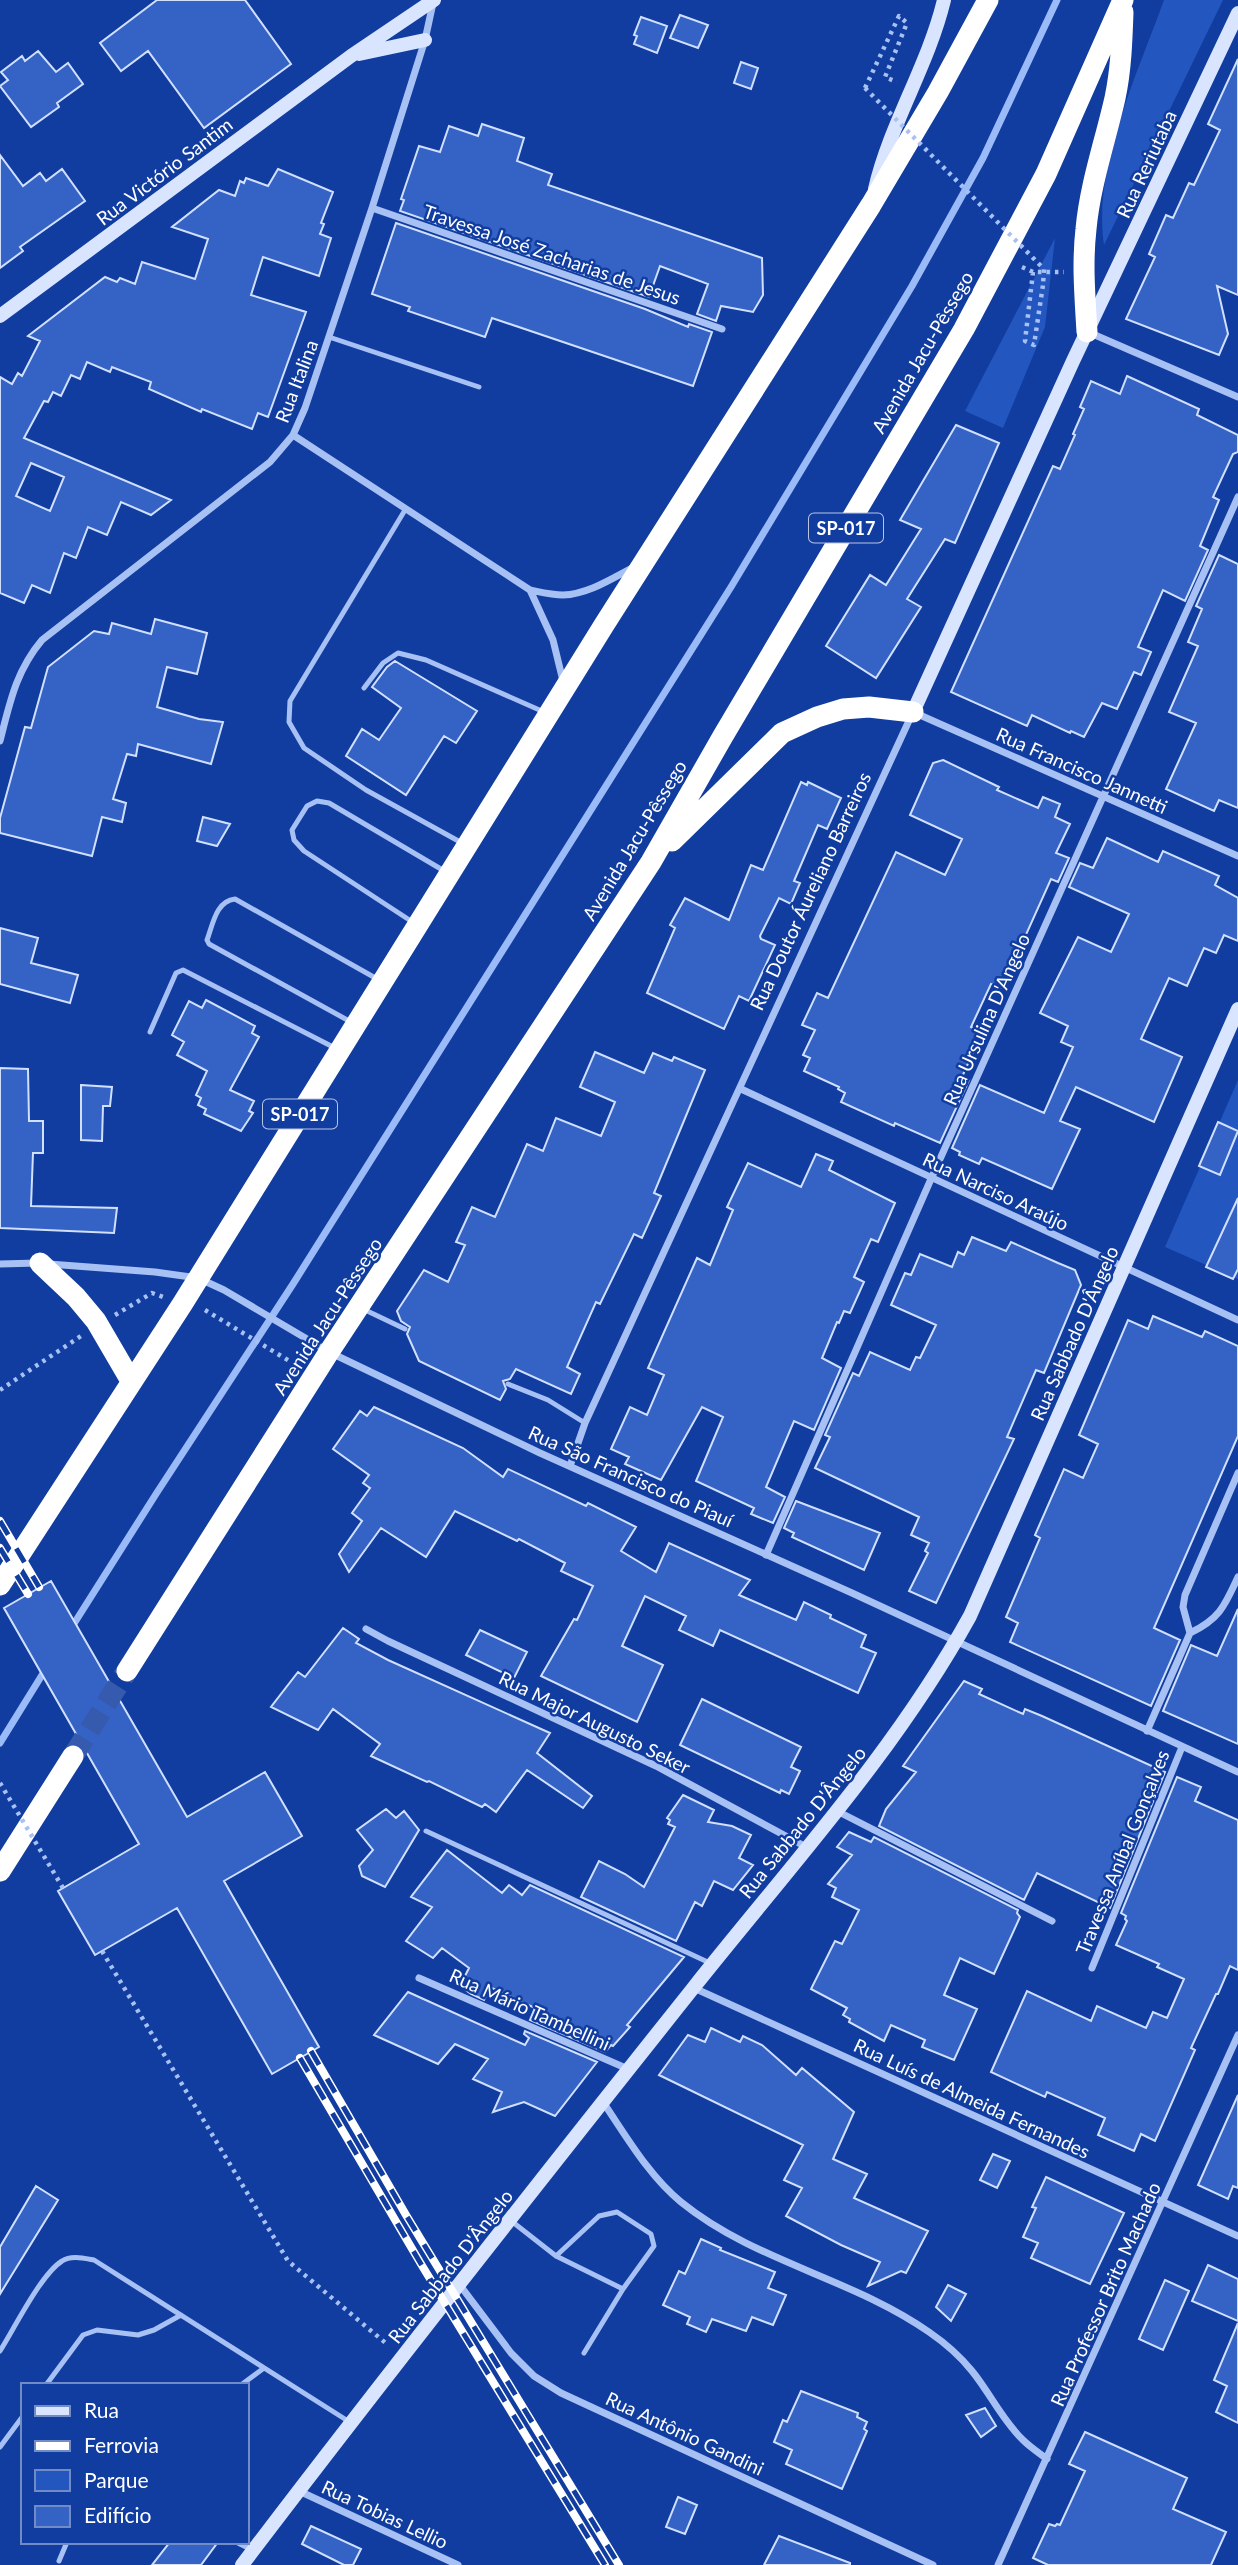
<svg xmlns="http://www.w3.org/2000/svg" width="1238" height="2565" font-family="Lato,sans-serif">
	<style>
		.green { fill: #2356be }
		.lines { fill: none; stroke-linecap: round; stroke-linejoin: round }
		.stream { stroke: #9abaf8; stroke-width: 7 }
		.building { fill: #3463c5; stroke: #d1e0fe; stroke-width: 2; fill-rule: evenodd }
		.highway-tunnel { stroke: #355aae; stroke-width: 21; stroke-dasharray: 21 10; stroke-linecap: butt }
		.path { stroke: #a8c1f5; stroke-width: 4.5; stroke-dasharray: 3.5 5; stroke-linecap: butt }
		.lane { stroke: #a8c1f5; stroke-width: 5 }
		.street { stroke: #a8c1f5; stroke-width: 7 }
		.secondary { stroke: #d9e4fe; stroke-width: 14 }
		.highway { stroke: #fff; stroke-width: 21 }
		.rail-casing { stroke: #fff; stroke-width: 8 }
		.rail { stroke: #113da0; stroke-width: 5; stroke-dasharray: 16; stroke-linecap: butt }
		.path-bridge { stroke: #a8c1f5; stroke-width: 4.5; stroke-dasharray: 3.5 5; stroke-linecap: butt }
		.labels { text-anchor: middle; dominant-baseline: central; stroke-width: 5; stroke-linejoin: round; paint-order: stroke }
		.shield { fill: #113da0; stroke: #b8c5e2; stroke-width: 2 }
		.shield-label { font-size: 18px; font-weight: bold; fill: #fff }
		.street-label { font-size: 19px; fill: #fff; stroke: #113da0 }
	</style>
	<rect width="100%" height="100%" fill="#113da0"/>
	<path class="green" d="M1164,0H1223L1104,245C1092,168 1138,73 1164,0Z
		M1055,238L1045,327L1003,428L965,411Z
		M1238,1080V1279L1165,1247Z"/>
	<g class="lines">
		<path class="stream" d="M70,1630L156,1494L293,1284L731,587L912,286L983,158L1057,0
			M0,1743L47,1667"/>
	</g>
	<path class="building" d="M157,0H245L291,64L204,128L148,51L121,71L100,43Z
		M680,15L708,25L698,48L670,38Z
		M641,17L667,26L657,53L634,44L637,36L634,35Z
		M38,51L56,72L68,63L83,84L57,103L59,107L31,127L0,86L8,80L1,72L22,56L25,61Z
		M1238,59V295L1217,286L1228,334L1219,355L1126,319L1155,257L1149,254L1166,215L1173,218L1189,183L1194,185L1220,130L1208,124Z
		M741,62L758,68L751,89L734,83Z
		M482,124L524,138L517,161L552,174L548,185L762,258L763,295L753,312L721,306L716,321L697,314L708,284L660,266L649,297L400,211L404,200L401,199L419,146L440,152L449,126L478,136Z
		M0,155L23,186L40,173L46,181L62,169L85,201L20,247L23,251L0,268Z
		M278,169L333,192L321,223L324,224L320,234L331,238L319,276L263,257L251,295L306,312L268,417L258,413L252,429L202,409L201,412L149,389L151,382L112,367L110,372L87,362L80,379L71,375L61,396L53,392L48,402L44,401L24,438L171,500L151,515L121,502L107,535L88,527L76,558L64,553L50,593L32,585L24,603L0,593V377L12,384L18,373L22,376L40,341L28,336L105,277L117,282L120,278L135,284L142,262L195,279L208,239L172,227L219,190L235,196L240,181L244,183L246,178L268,186ZM31,463L64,477L50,511L16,496Z
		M396,223L645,309L688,327L689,324L712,332L693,386L492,318L485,337L408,311L410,307L372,294Z
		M1127,376L1199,409L1197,415L1238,435V452L1233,454L1213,497L1219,500L1200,546L1208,550L1185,601L1163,590L1138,647L1151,652L1141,675L1134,672L1117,709L1102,703L1084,737L1071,731L1070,733L1032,715L1027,726L951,692L1053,466L1060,469L1075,435L1073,434L1084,409L1080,407L1091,381L1120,394Z
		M956,425L999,443L955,543L945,539L907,599L921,607L876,678L826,646L870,575L886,585L921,529L900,520Z
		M1219,555L1238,564V808L1219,800L1214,811L1166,789L1196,723L1169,712L1198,646L1188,642L1202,609L1196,606Z
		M155,619L207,633L197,674L167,667L157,707L199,719L223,722L211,764L138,744L136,756L127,754L113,799L126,803L122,822L102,817L92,856L0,833V818L25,727L31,728L48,667L94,631L109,634L112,623L151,634Z
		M395,661L477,711L456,743L444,736L406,795L346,756L362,729L379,740L401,708L372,687L387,667Z
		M943,760L999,787L997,790L1038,808L1043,797L1060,804L1055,817L1070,824L1056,853L1069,858L1058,882L1051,879L1002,988L991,984L971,1027L982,1032L962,1077L969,1080L940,1143L895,1123L894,1126L841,1102L845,1093L838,1089L839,1087L804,1071L810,1058L803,1055L815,1030L802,1025L817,993L828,998L896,852L945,875L962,839L910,815L933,763Z
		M801,782L807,785L808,782L841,798L827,829L818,825L794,881L800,883L791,904L779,898L760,936L761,939L775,945L749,1001L739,996L724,1029L647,993L675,928L670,925L685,898L729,920L751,865L763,870Z
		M203,817L230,824L217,846L197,841Z
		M1107,838L1158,862L1163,851L1219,876L1215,885L1238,898V941L1224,935L1216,953L1204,948L1187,986L1169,978L1141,1039L1182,1057L1154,1122L1076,1087L1060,1121L1080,1129L1052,1189L982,1158L979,1164L959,1155L960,1152L952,1148L980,1085L1044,1113L1073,1047L1061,1042L1068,1026L1040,1013L1078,937L1111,952L1129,914L1069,887L1080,863L1093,868Z
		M0,928L38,938L31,963L78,975L70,1003L0,984Z
		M206,1000L255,1026L252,1033L259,1037L230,1090L254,1101L249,1111L253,1113L241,1131L204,1114L206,1109L198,1105L201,1098L196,1095L207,1071L177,1055L184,1042L172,1035L189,1001L202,1008Z
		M595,1052L644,1073L653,1053L672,1061L674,1057L705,1070L654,1193L661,1196L642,1238L634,1234L600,1304L596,1302L567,1367L580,1374L571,1394L516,1369L510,1379L503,1381L506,1389L500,1400L419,1361L407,1334L410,1327L401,1321L397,1311L424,1270L448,1282L465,1245L456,1242L472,1207L495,1217L527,1144L543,1151L556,1118L601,1136L615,1102L580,1087Z
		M0,1068L28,1069L29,1121H43V1153H33L31,1206L117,1208L114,1233L0,1228Z
		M81,1085L112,1087L110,1106H103L102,1141L81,1140Z
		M1218,1122L1238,1131L1220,1175L1199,1166Z
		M816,1154L833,1161L829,1170L895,1203L878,1242L871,1239L854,1277L864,1282L850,1313L844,1311L839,1323L837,1322L822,1358L841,1368L814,1430L794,1421L766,1487L785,1497L773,1523L751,1514L754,1508L696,1481L723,1417L702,1407L661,1480L625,1464L629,1457L611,1449L630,1407L647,1415L664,1375L648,1368L697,1258L710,1265L733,1210L727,1207L748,1163L801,1187Z
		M1238,1198V1269L1233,1279L1206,1267Z
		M972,1237L1006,1251L1011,1242L1058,1263L1075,1270L1081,1285L1044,1373L1036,1370L1007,1437L1014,1439L936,1603L909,1591L928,1553L925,1551L929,1543L911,1535L919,1517L815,1468L830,1437L825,1435L853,1373L859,1376L870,1352L910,1370L916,1357L920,1358L936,1325L891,1305L905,1273L911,1275L920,1254L952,1267L958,1252L964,1255Z
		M1153,1316L1202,1337L1205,1331L1238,1346V1436L1154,1628L1180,1640L1151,1706L1010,1642L1018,1623L1006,1617L1040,1538L1035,1535L1064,1469L1083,1478L1098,1444L1079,1435L1128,1320L1148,1329Z
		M374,1407L463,1448L503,1477L508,1469L586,1506L588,1503L636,1527L621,1551L656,1572L669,1543L750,1580L739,1595L796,1620L804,1602L831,1615L830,1618L866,1635L861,1647L876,1653L858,1693L720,1630L713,1646L679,1630L686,1616L645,1596L622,1646L663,1665L637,1722L541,1676L574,1619L577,1620L593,1586L561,1571L565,1563L519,1539L517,1541L455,1511L426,1557L381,1528L349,1572L339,1554L362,1521L352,1513L370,1488L363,1483L369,1475L333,1449L360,1411L367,1416Z
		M796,1501L880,1533L864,1570L792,1537L794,1533L784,1528Z
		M51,1581L187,1817L265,1772L302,1836L224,1881L319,2047L272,2074L177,1908L95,1955L58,1891L139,1844L4,1608Z
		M1238,1609V1744L1163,1711L1191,1645L1217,1656Z
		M343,1628L359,1639L356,1643L388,1660L550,1733L537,1753L592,1796L583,1808L527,1770L496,1812L485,1804L482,1807L429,1781L427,1782L371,1756L380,1744L333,1709L318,1730L271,1707L298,1672L305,1677Z
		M480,1630L527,1652L514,1678L466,1655Z
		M964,1681L982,1689L979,1694L1023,1714L1025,1709L1042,1716L1165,1772L1110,1908L1037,1873L1024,1900L879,1826L886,1809L916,1772L903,1766Z
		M702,1699L801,1747L791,1767L800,1771L789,1794L781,1790L780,1793L680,1745Z
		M1177,1777L1201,1787L1195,1801L1238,1820V1970L1230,1966L1218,1994H1216L1191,2048L1195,2050L1155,2141L1141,2134L1134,2151L1098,2135L1105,2118L1047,2092L1045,2097L991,2072L1027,1991L1091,2021L1097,2006L1146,2028L1153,2012L1167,2018L1184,1979L1157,1967L1159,1964L1116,1945L1127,1921L1125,1919L1126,1916L1121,1913Z
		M683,1795L714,1810L708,1822L732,1826L751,1835L739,1858L753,1865L733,1890L714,1881L702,1906L695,1902L676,1941L581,1897L599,1861L625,1874L644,1887L675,1827L668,1824L670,1820L667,1818Z
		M386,1809L396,1818L404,1811L419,1830L385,1887L362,1876L359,1866L373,1850L357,1830Z
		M849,1832L871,1842L874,1837L1018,1910L1017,1913L1020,1917L994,1974L960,1958L944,1995L977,2009L954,2060L922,2047L925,2040L891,2025L884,2041L849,2022L850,2019L843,2015L847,2008L811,1989L835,1941L842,1944L859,1910L832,1897L836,1888L828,1884L852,1855L837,1847Z
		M447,1850L502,1893L509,1885L522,1895L530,1885L684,1957L627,2025L630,2027L613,2046L611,2045L605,2052L530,2020L535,2008L490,1987L484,2000L471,1994L460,1986L469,1968L442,1948L433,1958L406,1941L432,1907L411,1897Z
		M408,1992L525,2045L529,2038L524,2034L525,2031L597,2062L555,2116L524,2102L493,2112L502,2092L473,2079L488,2059L455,2044L438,2064L374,2035Z
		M711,2028L740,2042L743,2036L762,2045L796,2075L802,2068L854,2112L833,2159L867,2174L854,2198L928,2231L906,2273L901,2271L868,2286L880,2262L841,2245L786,2216L802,2188L784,2180L803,2145L659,2075L688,2035L705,2042Z
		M1238,2095V2188L1233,2186L1228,2199L1198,2185Z
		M993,2154L1010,2161L997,2188L980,2180Z
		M1046,2177L1124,2213L1090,2284L1031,2258L1038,2243L1023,2237L1036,2208L1032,2207Z
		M36,2186L58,2200L0,2294V2247Z
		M701,2239L721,2248L720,2250L775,2272L768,2288L786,2295L773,2325L752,2317L746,2331L712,2319L706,2332L687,2324L690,2317L663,2305L679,2271L685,2274Z
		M1208,2265L1238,2279V2321L1192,2301Z
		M1165,2280L1189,2291L1163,2350L1139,2339Z
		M948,2285L966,2294L951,2321L936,2307Z
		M1238,2323V2423L1216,2412L1227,2386L1214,2380Z
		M801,2391L858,2413L857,2417L867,2422L864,2429L867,2431L842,2489L786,2464L792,2450L774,2442L783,2420L787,2422Z
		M985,2408L996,2426L981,2437L966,2415Z
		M1085,2432L1187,2478L1173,2509L1226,2532L1211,2565H1048L1033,2558L1049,2524L1055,2526L1057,2524L1060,2525L1085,2471L1069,2464Z
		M678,2497L697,2505L685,2534L666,2527Z
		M311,2526L361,2549L353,2565H344L302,2544Z
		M779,2536L850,2563V2565H764Z
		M170,2542H218L201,2565H152Z"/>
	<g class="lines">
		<path class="highway-tunnel" d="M73,1756L127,1671"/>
		<path class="path" d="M865,88L899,16L907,23L885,77L897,82
			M1022,267L1033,272H1064
			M1033,272L1025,341L1034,345L1043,285
			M205,1310L296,1365
			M115,1315L152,1293L163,1297
			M0,1390L81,1336
			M102,1951L288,2261L388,2345"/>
		<path class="lane" d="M329,337L479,387
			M405,510L290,701L289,722L304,748L366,790L462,843
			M364,688L383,663L398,653L426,660L544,712
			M414,923L304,851L294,840L292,830L307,806L317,801L329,803L446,872
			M351,1022L209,944L207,940C213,924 216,901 235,899L379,980
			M150,1032L176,973L183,970L337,1049
			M363,1309L405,1329
			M508,1384L548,1400L585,1423
			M426,1831L712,1964
			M510,2220L556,2256L623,2289
			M556,2256L599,2216L617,2212L651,2234L654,2246L623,2289L584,2353
			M0,2351C14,2329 41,2274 62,2261C71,2255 83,2258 94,2260L348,2421
			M46,2385L83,2335L97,2330L138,2335L154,2330L181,2315
			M241,2385L264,2368
			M0,2447L23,2416
			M236,2542L250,2549
			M59,2561L67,2542"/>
		<path class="street" d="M372,208L722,329
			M1088,332L1238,397
			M293,435L530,590C540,592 552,595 563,595C588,594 611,579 632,568
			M530,590L553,640L563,681
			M0,741C10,702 16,671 42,640L270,462L293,435L305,408L372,208L425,40L433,3
			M741,1089L1238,1320
			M0,1264L38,1263
			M49,1264L155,1272L198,1278L224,1290L329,1352L540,1453L852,1593L1238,1772
			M570,1466L585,1423L913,712L1238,856
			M766,1555L931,1179L1238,497
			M366,1629L388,1641L656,1766L808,1848
			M1190,1633C1220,1619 1225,1605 1238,1577
			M1147,1731L1190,1633L1183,1607L1185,1595L1238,1473
			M837,1811L1052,1921
			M1092,1968L1182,1747
			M419,1978L628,2069
			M694,1988L1238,2236
			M603,2102C626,2136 649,2176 681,2202C755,2262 852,2278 929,2332C945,2343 960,2356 972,2371C990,2393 1002,2420 1023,2440C1030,2447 1039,2453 1047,2459
			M459,2284L511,2353L534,2376L561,2393L933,2565
			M299,2491L458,2565
			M998,2565L1238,2035"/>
		<path class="secondary" d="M359,54L425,40
			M875,189C890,124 928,66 944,0
			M0,316L351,56L434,0
			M913,712L1073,361L1238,13
			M242,2565C390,2370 542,2178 694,1987C790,1866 895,1752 970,1616L1238,1009"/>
		<path class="highway" d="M1087,332C1085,297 1082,264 1086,229C1090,185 1105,142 1115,98C1121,70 1122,41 1123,12
			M672,841L782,733L817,717L843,709L869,707L913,712
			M40,1263L76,1297L96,1321L131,1381
			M0,1585L183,1303L604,625L871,205L938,92L988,0
			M127,1671L329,1352L651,862L723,736L964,329L1046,174L1123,0
			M0,1871L73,1756"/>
		<defs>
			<path id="rail" d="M0,1521L39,1587
				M0,1548L28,1594
				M311,2051L406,2215L619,2565
				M300,2058L421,2264L605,2565"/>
		</defs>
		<use href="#rail" class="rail-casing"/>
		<use href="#rail" class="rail"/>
		<path class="path-bridge" d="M865,88L1044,269L1043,285
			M0,1783L63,1888"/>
	</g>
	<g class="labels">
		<g class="shield">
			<rect x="809" y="513.5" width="74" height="29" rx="5"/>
			<rect x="263" y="1099.5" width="74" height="29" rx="5"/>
		</g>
		<g class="shield-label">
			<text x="846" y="528">SP-017</text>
			<text x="300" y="1114">SP-017</text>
		</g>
		<g class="street-label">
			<text transform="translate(1146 164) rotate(-65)">Rua Reriutaba</text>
			<text transform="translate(164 171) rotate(-37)">Rua Victório Santim</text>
			<text transform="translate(552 254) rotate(19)">Travessa José Zacharias de Jesus</text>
			<text transform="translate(922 352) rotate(-60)">Avenida Jacu-Pêssego</text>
			<text transform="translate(296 381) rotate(-69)">Rua Italina</text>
			<text transform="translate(1082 770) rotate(24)">Rua Francisco Jannetti</text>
			<text transform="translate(634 840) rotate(-59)">Avenida Jacu-Pêssego</text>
			<text transform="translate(810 891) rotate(-65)">Rua Doutor Áureliano Barreiros</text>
			<text transform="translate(986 1019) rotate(-66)">Rua Ursulina D'Angelo</text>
			<text transform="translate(996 1191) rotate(25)">Rua Narciso Araújo</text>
			<text transform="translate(327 1316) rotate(-57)">Avenida Jacu-Pêssego</text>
			<text transform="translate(1074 1333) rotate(-66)">Rua Sabbado D'Ângelo</text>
			<text transform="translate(631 1476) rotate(24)">Rua São Francisco do Piauí</text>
			<text transform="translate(595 1722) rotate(26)">Rua Major Augusto Seker</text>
			<text transform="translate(802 1822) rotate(-51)">Rua Sabbado D'Ângelo</text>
			<text transform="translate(1122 1852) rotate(-68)">Travessa Aníbal Gonçalves</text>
			<text transform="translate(530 2009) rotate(24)">Rua Mário Tambellini</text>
			<text transform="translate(972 2098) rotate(25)">Rua Luís de Almeida Fernandes</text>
			<text transform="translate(450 2266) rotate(-52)">Rua Sabbado D'Ângelo</text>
			<text transform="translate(1105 2294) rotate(-66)">Rua Professor Brito Machado</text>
			<text transform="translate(685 2433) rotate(25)">Rua Antônio Gandini</text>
			<text transform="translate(385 2514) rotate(25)">Rua Tobias Lellio</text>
		</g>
	</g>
	<rect x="21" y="2383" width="228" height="161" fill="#113da0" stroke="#708bc6" stroke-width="2"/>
	<rect x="35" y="2406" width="35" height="10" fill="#d9e4fe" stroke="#708bc6" stroke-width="2"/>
	<text x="84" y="2418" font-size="21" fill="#ffffff">Rua</text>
	<rect x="35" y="2441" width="35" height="10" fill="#ffffff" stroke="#708bc6" stroke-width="2"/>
	<text x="84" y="2453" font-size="21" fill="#ffffff">Ferrovia</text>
	<rect x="35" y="2470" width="35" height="21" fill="#2356be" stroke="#708bc6" stroke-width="2"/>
	<text x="84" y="2488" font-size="21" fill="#ffffff">Parque</text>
	<rect x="35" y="2506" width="35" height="21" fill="#3463c5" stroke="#708bc6" stroke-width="2"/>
	<text x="84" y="2523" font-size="21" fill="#ffffff">Edifício</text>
</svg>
